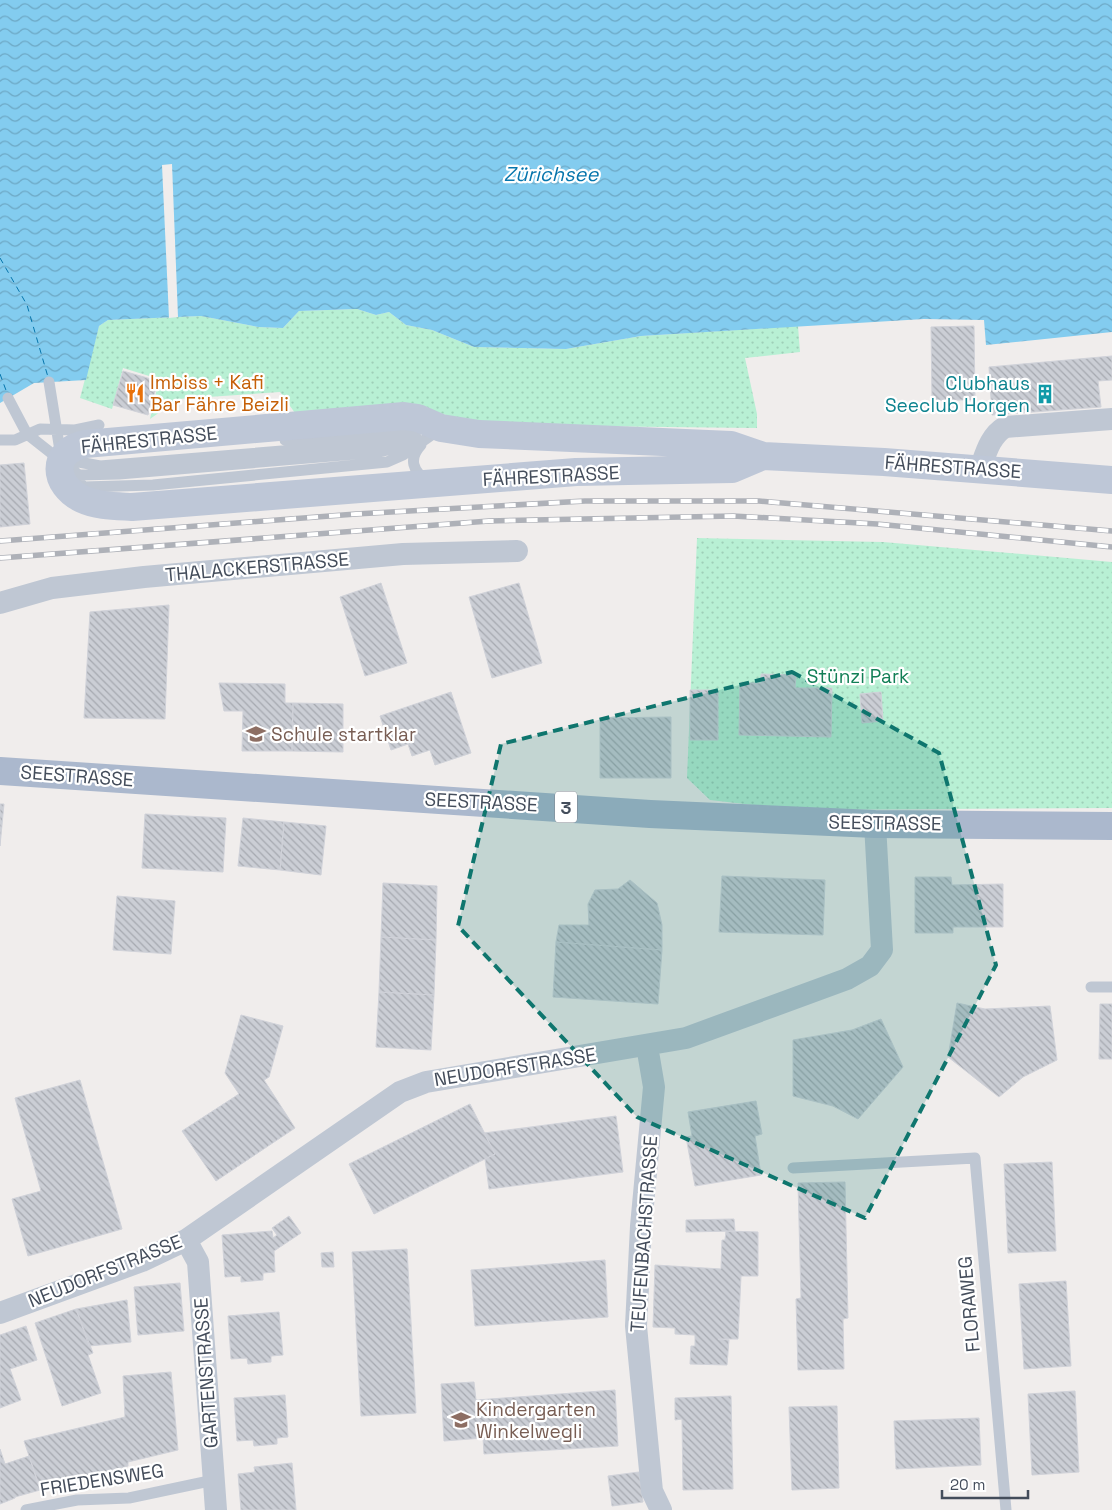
<svg xmlns="http://www.w3.org/2000/svg" width="1112" height="1510" font-family="'Space Grotesk',sans-serif">
	<style>
		.park { fill: url(#park-dots) }
		.water { fill: url(#water-waves) }
		.pier { fill: #f0edec }
		.lines { fill: none; stroke-linecap: round; stroke-linejoin: round }
		.ferry { stroke: #0675ac; stroke-width: 1; stroke-dasharray: 6 5; stroke-linecap: butt }
		.building { fill: url(#building-back-hatch); stroke: #d0d2d9 }
		.lane { stroke: #bfc7d3; stroke-width: 11 }
		.street { stroke: #bfc7d3; stroke-width: 22 }
		.secondary { stroke: #bec7d7; stroke-width: 28 }
		.primary { stroke: #abb8cd; stroke-width: 28 }
		.rail-casing { stroke: #aeb1b8; stroke-width: 5.5 }
		.rail { stroke: #fff; stroke-width: 4; stroke-dasharray: 11; stroke-linecap: butt }
		.marked { fill: #0f766e; fill-opacity: 0.2; stroke: #0f766e; stroke-width: 4; stroke-dasharray: 10 6; stroke-linejoin: round }
		.labels { text-anchor: middle; dominant-baseline: central; stroke-width: 4.5; stroke-linejoin: round; paint-order: stroke }
		.shield { fill: #fff; stroke: #7c828c; stroke-width: 1 }
		.shield-label { font-size: 18px; font-weight: bold; fill: #444d5b }
		.food-label { font-size: 19px; fill: #c56008; stroke: #fff; text-anchor: start }
		.culture-label { font-size: 19px; fill: #0d838f; stroke: #fff; text-anchor: end }
		.street-label { font-size: 19px; fill: #444d5b; stroke: #fff }
		.park-label { font-size: 19px; fill: #127f56; stroke: #fff }
		.education-label { font-size: 19px; fill: #785e54; stroke: #fff; text-anchor: start }
		.water-label { font-size: 20px; font-style: italic; fill: #0675ac; stroke: #fff }
	</style>
	<defs>
		<pattern id="park-dots" width="8" height="8" patternUnits="userSpaceOnUse" patternTransform="scale(1.25)"><rect width="8" height="8" fill="#b8f0d4"/><path d="M2 2h.1M6 6h.1" fill="none" stroke="#9fcfb8" stroke-width="1.8" stroke-linecap="round"/></pattern>
		<pattern id="water-waves" width="16" height="10" patternUnits="userSpaceOnUse" patternTransform="scale(1.25)"><rect width="16" height="10" fill="#83ccef"/><path d="M0 5q4-4 8 0t8 0" fill="none" stroke="#6da8c5"/></pattern>
		<pattern id="building-back-hatch" width="6" height="6" patternUnits="userSpaceOnUse" patternTransform="scale(1.25)"><rect width="6" height="6" fill="#cbced5"/><path d="M-1 5l2 2M0 0l6 6M5-1l2 2" fill="none" stroke="#a6a9b0"/></pattern>
	</defs>
	<rect width="100%" height="100%" fill="#f0edec"/>
	<path class="park" d="M357,309L376,315L389,312L406,325L432,330L474,347L566,349L641,336L798,326L800,352L745,358L757,414V428L475,425L428,409L300,420L280,392L178,399L150,419L159,379L123,368L112,409L80,398L99,326L108,320L201,316L258,327L283,328L299,311Z
		M697,538L883,542L1112,562V808L796,810L710,800L687,778Z"/>
	<path class="water" d="M0,0H1112V332L986,345L984,320L924,319L641,336L566,349L474,347L432,330L406,325L389,312L376,315L357,309L299,311L283,328L258,327L201,316L108,320L99,326L86,380L34,383L0,403Z"/>
	<path class="pier" d="M172,164L178,317L169,318L162,165Z"/>
	<g class="lines">
		<path class="ferry" d="M0,258L27,305L48,377
			M0,374L7,393"/>
	</g>
	<path class="building" d="M974,326L975,400H932L931,327Z
		M1112,356V380L1098,381L1101,407L992,415L989,367Z
		M123,371L158,381L148,415L113,405Z
		M24,463L30,524L0,527V465Z
		M381,583L407,663L365,676L340,597Z
		M519,583L542,663L492,678L469,597Z
		M169,605L165,719L84,718L90,612Z
		M761,674L796,675L795,688H832L831,737L739,735L740,683H761Z
		M219,683L285,684V703H293L292,751H242L243,711H224Z
		M690,690H718V740H690Z
		M451,692L471,753L435,765L430,750L412,756L408,744L391,750L380,716Z
		M881,692L883,721L862,723L860,694Z
		M293,703L343,704V752L292,751Z
		M671,717V778H600V718Z
		M0,804H4L0,846Z
		M145,814L226,818L223,872L142,868Z
		M243,818L284,822L280,870L238,866Z
		M284,822L326,826L321,875L280,870Z
		M722,876L825,880L823,935L719,932Z
		M915,877H951L952,885L1003,884V927H953V933H915Z
		M630,880L657,903L662,925V950L556,942L559,925H589L588,904L595,890L618,889Z
		M383,883L437,886L436,940L381,937Z
		M117,896L175,901L171,954L113,950Z
		M381,937L436,940L434,995L379,992Z
		M556,942L662,950L658,1004L553,997Z
		M379,992L434,995L431,1050L376,1047Z
		M957,1003L985,1009L1050,1006L1057,1060L1023,1077L999,1097L948,1057Z
		M1100,1004H1112V1059H1099Z
		M241,1015L283,1026L269,1077L264,1080L295,1128L216,1181L182,1131L239,1094L225,1073Z
		M881,1019L903,1067L858,1119L833,1106L793,1096V1040L852,1030Z
		M80,1080L122,1229L28,1256L12,1199L41,1191L15,1098Z
		M756,1101L762,1134L755,1136L761,1175L695,1186L686,1137L692,1136L688,1112Z
		M470,1104L495,1154L374,1214L349,1164Z
		M616,1116L623,1172L489,1189L485,1159L495,1154L484,1133Z
		M1052,1162L1056,1251L1008,1253L1004,1164Z
		M845,1182L848,1318L843,1319L844,1369L798,1370L796,1299L801,1298L798,1183Z
		M289,1216L301,1233L274,1251L275,1272L263,1273V1280L241,1282V1276L225,1277L222,1235L272,1231L273,1238L277,1235L272,1228Z
		M734,1219L735,1231L686,1232V1220Z
		M726,1231L758,1232V1276H741L738,1339H718L729,1340L727,1365L690,1364L691,1346H695V1335L675,1334V1328L653,1327L655,1265L721,1269L722,1240H725Z
		M407,1249L416,1413L361,1416L352,1252Z
		M333,1252L334,1267H322L321,1253Z
		M605,1260L608,1317L475,1326L471,1270Z
		M1066,1281L1071,1366L1024,1369L1019,1284Z
		M180,1283L184,1331L138,1335L134,1287Z
		M127,1300L131,1342L89,1346L76,1309Z
		M76,1309L93,1353L88,1355L101,1393L62,1406L35,1323Z
		M279,1312L283,1355L271,1356V1362L248,1364L247,1358L231,1359L228,1316Z
		M26,1326L37,1360L10,1369L21,1400L0,1408V1335Z
		M171,1372L178,1450L128,1462V1466L40,1488L24,1441L125,1417L123,1376Z
		M474,1382L476,1400L615,1390L618,1446L484,1454L483,1438L444,1441L441,1384Z
		M1075,1391L1079,1472L1032,1475L1028,1394Z
		M285,1395L288,1437L277,1438V1444L254,1446L253,1440L237,1441L234,1398Z
		M731,1396L733,1489L683,1490L682,1419L675,1420V1398Z
		M837,1406L839,1488L792,1490L789,1407Z
		M979,1418L981,1465L896,1469L894,1421Z
		M0,1449L5,1464L29,1456L40,1490L15,1497V1498L0,1504Z
		M292,1463L296,1510H241L238,1474L255,1472L254,1467Z
		M639,1472L643,1502L612,1506L608,1476Z"/>
	<g class="lines">
		<path class="lane" d="M49,382L61,457
			M8,398L27,434L79,475L119,474L379,452L400,447L417,439
			M0,440H15L40,429L75,430L99,425
			M285,440L418,430
			M421,445C408,459 413,471 427,481
			M63,459L100,466L355,445L412,436
			M76,480L84,487L153,485L387,462L403,455L440,429
			M1091,987H1112
			M793,1168L975,1158L1006,1510
			M26,1510L77,1500L129,1498L214,1480"/>
		<path class="street" d="M980,469C986,453 990,436 1005,427L1112,419
			M0,603L52,588L144,577L403,554L517,551
			M647,1046L654,1087L641,1226L636,1326L652,1491L661,1510
			M186,1240L198,1262L216,1510
			M0,1313L142,1261L186,1240L400,1092L426,1082L686,1038L847,979L870,966L882,950L875,824"/>
		<path class="secondary" d="M763,456L732,469L576,472L132,507C116,506 97,506 82,499C53,485 50,451 85,444L404,416L418,418L441,428L479,434L731,445L763,456L884,462L1112,480"/>
		<path class="primary" d="M0,771L650,814L875,824L1112,826"/>
		<defs>
			<path id="rail" d="M0,541L356,514L585,501H759L1112,531
				M0,558L489,521L733,516L877,524L1112,547"/>
		</defs>
		<use href="#rail" class="rail-casing"/>
		<use href="#rail" class="rail"/>
	</g>
	<path class="marked" d="M792,672L939,753L996,965L865,1218L637,1117L458,926L501,744Z"/>
	<defs>
		<symbol id="restaurant-bare" viewBox="-9 -9 18 18"><path d="M-5-6h1v4h1v-4h1v4h1v-4h1v5L-1.5 .5V6h-2V.5L-5-1ZM5-6V6H3V1.5H1.5Q1.5-4 5-6Z" fill="#e8710a" stroke="#fff" stroke-width="2.5" paint-order="stroke"/></symbol>
		<symbol id="building-bare" viewBox="-9 -9 18 18"><path d="M-4-6H4V6H1V3H-1V6H-4ZM-2.5-4.3h1.7v1.8h-1.7ZM.8-4.3h1.7v1.8H.8ZM-2.5-1h1.7V.8h-1.7ZM.8-1h1.7V.8H.8Z" fill="#0f9aa8" stroke="#fff" stroke-width="2.5" paint-order="stroke"/></symbol>
		<symbol id="school-bare" viewBox="-9 -9 18 18"><path d="M0-5L7-2L0 1L-7-2ZM-4 1L0 2.5L4 1V4Q0 6-4 4Z" fill="#8d6e63" stroke="#fff" stroke-width="2.5" paint-order="stroke"/></symbol>
	</defs>
	<g fill-rule="evenodd">
		<use href="#restaurant-bare" x="121" y="379" width="28" height="28"/>
		<use href="#building-bare" x="1031" y="380" width="28" height="28"/>
		<use href="#school-bare" x="242" y="720" width="28" height="28"/>
		<use href="#school-bare" x="447" y="1406" width="28" height="28"/>
	</g>
	<g class="labels">
		<rect class="shield" x="555" y="791.5" width="22" height="31" rx="4"/>
		<g class="shield-label">
			<text x="566" y="807">3</text>
		</g>
		<g class="food-label">
			<text x="150" y="382">Imbiss + Kafi<tspan x="150" dy="22">Bar Fähre Beizli</tspan></text>
		</g>
		<g class="culture-label">
			<text x="1030" y="383">Clubhaus<tspan x="1030" dy="22">Seeclub Horgen</tspan></text>
		</g>
		<g class="street-label">
			<text transform="translate(149 440) rotate(-6)">FÄHRESTRASSE</text>
			<text transform="translate(953 467) rotate(4)">FÄHRESTRASSE</text>
			<text transform="translate(551 476) rotate(-3)">FÄHRESTRASSE</text>
			<text transform="translate(257 567) rotate(-5)">THALACKERSTRASSE</text>
			<text transform="translate(77 776) rotate(4)">SEESTRASSE</text>
			<text transform="translate(481 802) rotate(3)">SEESTRASSE</text>
			<text transform="translate(885 823) rotate(1)">SEESTRASSE</text>
			<text transform="translate(515 1067) rotate(-9)">NEUDORFSTRASSE</text>
			<text transform="translate(644 1234) rotate(-86)">TEUFENBACHSTRASSE</text>
			<text transform="translate(105 1271) rotate(-22)">NEUDORFSTRASSE</text>
			<text transform="translate(969 1304) rotate(-95)">FLORAWEG</text>
			<text transform="translate(206 1373) rotate(-94)">GARTENSTRASSE</text>
			<text transform="translate(102 1480) rotate(-9)">FRIEDENSWEG</text>
		</g>
		<g class="park-label">
			<text x="858" y="676">Stünzi Park</text>
		</g>
		<g class="education-label">
			<text x="271" y="734">Schule startklar</text>
			<text x="476" y="1409">Kindergarten<tspan x="476" dy="22">Winkelwegli</tspan></text>
		</g>
		<g class="water-label">
			<text x="551" y="174">Zürichsee</text>
		</g>
	</g>
	<path d="M942 1490v8h86v-8" fill="none" stroke="#444d5b" stroke-width="2.5"/>
	<text x="950" y="1490" font-size="15" fill="#444d5b" stroke="#ffffff" stroke-width="4" paint-order="stroke">20 m</text>
</svg>
